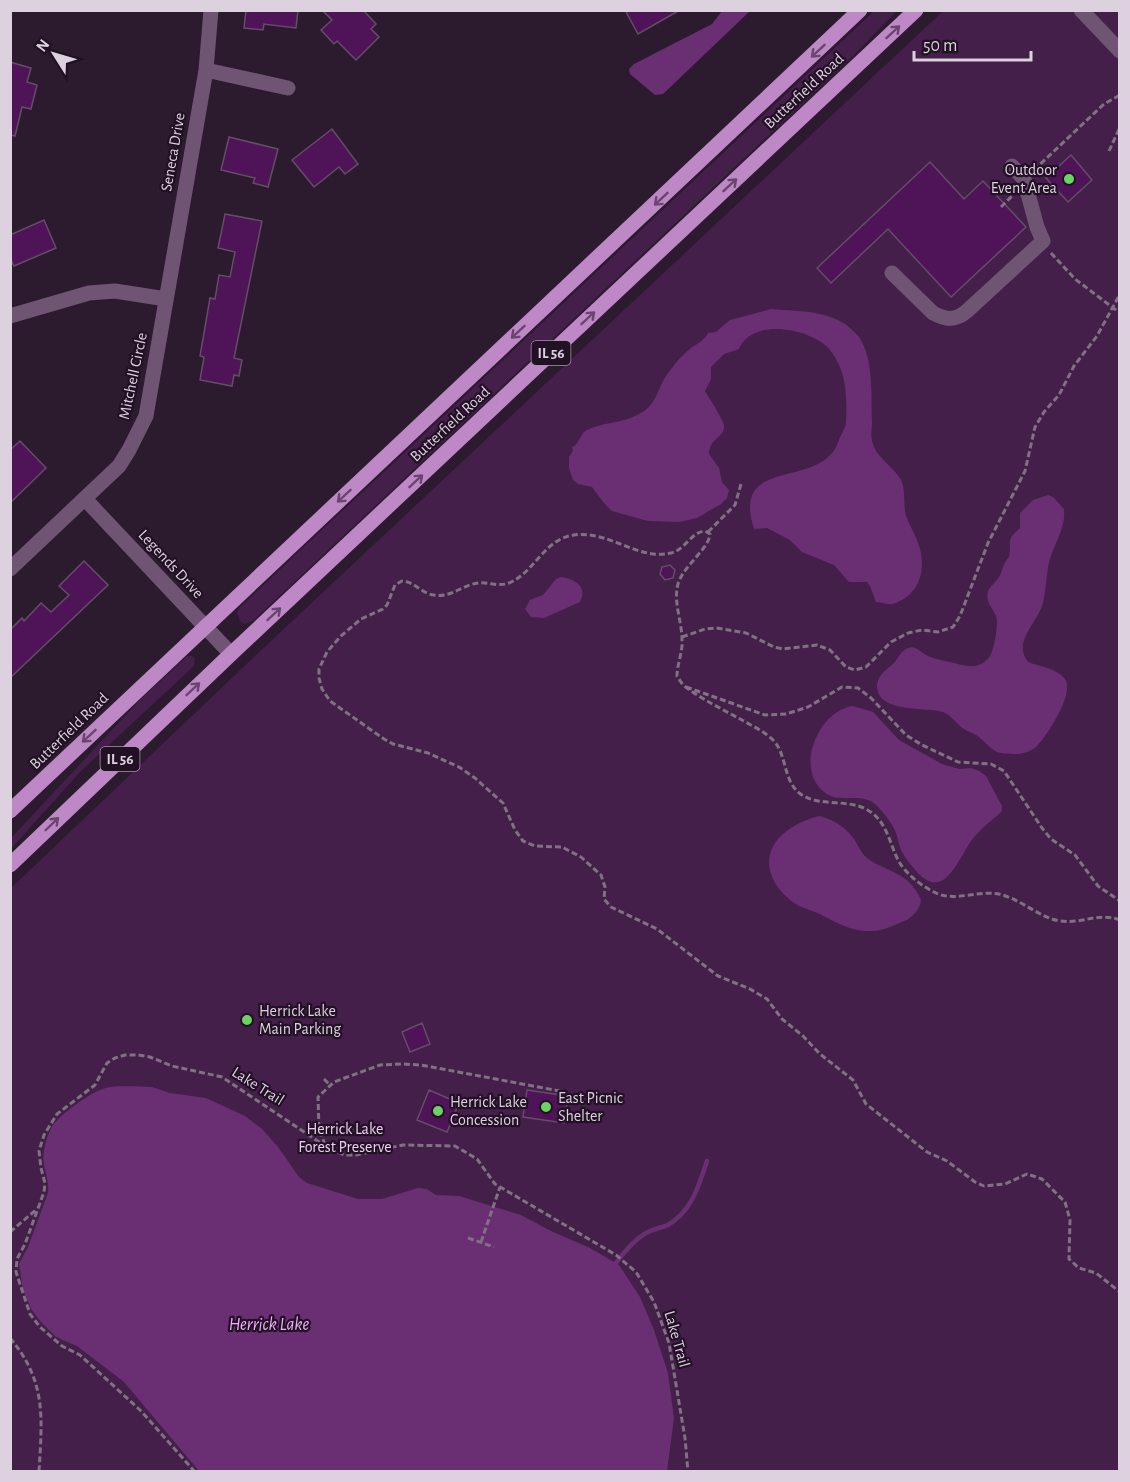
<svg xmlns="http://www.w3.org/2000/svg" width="1130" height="1482" font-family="'Alegreya Sans',sans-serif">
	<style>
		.green { fill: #431f49 }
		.water { fill: #6a2f73 }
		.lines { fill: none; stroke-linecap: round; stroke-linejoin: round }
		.stream { stroke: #6a2f73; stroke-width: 4.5 }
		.building { fill: #4f1358; stroke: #634e66; stroke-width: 1.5 }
		.path { stroke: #807183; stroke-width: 3; stroke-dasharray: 6 3; stroke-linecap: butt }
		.minor { stroke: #6f5573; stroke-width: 15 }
		.major { stroke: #be87c6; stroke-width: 15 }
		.oneway { stroke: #68466d }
		.poi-dot { fill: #6cd362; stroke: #221125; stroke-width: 2 }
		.labels { text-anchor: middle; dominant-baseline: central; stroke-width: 4.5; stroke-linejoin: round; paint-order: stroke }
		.shield { fill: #221125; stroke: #a597a7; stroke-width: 1.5 }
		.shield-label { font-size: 15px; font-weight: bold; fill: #ddd1df }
		.street-label { font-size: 16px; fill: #ddd1df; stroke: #221125 }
		.poi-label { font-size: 16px; fill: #ddd1df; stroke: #221125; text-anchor: start }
		.park-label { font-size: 16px; fill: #efcef4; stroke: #221125 }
		.water-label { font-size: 18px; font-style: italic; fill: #f1affb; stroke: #221125 }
	</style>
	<rect width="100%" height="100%" fill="#2c1a2f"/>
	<path class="green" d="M874,11H897L853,56L253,621L245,624L240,621L237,612L240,607Z
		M943,11H1119V1471L11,1472V888L256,655Z
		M187,656H192L195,658L194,666L81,771L11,849V838L138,702Z"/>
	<path class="water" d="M722,11H750L663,94L655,95L630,74L629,69L634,64L712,24Z
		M771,309C802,312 837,309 859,337C874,358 871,397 872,422C872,429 870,437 873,444C877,458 894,467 901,480C906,491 903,504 906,516C910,527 917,537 920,549C926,573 918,596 893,604C887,605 881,602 876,602L870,586L867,582H849L834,565L802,552L790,540L767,528L754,529C730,453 823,492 839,440C841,434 845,429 846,423C847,396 847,371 830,350C812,328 751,317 739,349L724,354L711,367V379L705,391C709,398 723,419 724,425C725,438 709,438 709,454L719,468L722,482L729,490L727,498L721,504L697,518L679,522L648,521L612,511L604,503L592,487L578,484L573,480L569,468V457L573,451L572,447L575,446L584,432C599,422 621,424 637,415C659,405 656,388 669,372C675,363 682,355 691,348C698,343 704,341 708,333L716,332L730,320Z
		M1048,495L1053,497L1064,509C1066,529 1054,543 1049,562C1046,576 1046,590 1043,603C1038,623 1012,641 1028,662C1041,667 1056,668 1065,679C1075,693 1047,736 1036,747C1031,751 1025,753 1019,754C1014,754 1002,754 997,752C990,749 983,739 976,735C971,732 964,730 960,726C955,721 950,715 943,712C928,707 876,714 877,685C878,675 886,670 893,664C898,659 901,650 908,648C916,645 921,653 928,656C935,659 942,660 949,662C965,665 978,672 990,656C994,650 999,623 996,616C993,608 985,602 988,591C990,586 996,582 999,577C1003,570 1003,563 1009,557C1012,541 1005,541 1020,528V513L1033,500Z
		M561,577C575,579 588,586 580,602L544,618L531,617L525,609L530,600L543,595L556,579Z
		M853,706L873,712L899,740L942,764L959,769L971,768L979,771L986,776L1002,806C1002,810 1002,812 999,814C986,825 973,835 965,851C953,871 940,898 916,871C911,865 906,859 902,852C898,844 898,834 893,827C889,819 882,811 876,805C861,791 839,805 824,792C794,768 819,710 853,706Z
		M820,816C835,820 848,829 856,842C859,848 862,854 867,858C887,873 909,871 921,900C920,909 914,915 907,920C896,924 884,931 872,931C852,932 837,923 820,914C813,911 806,909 799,906C772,890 756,858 783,834C792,826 808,818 820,816Z
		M152,1087L170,1093L206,1098L245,1116L262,1129L278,1147L299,1177L307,1183L358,1199H382L418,1188L427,1189L436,1195L459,1196L521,1215L551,1231L590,1248L619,1265L640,1297L654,1330L668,1373L674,1418L667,1471H199L124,1382L77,1346L56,1337L41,1322L31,1309L23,1290L19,1264L28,1247L48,1193C50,1179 41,1165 44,1151C45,1143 48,1133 53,1125C61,1114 92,1091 106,1088C120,1085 138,1087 152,1087Z"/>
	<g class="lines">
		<path class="stream" d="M616,1263C624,1252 634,1240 646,1233C653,1229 661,1228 668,1225C692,1211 699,1185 707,1161"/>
	</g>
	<path class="building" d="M246,10H298L296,28L264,24L263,30L244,28Z
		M322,10H363L376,24L371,29L379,37L356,60L337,41L334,44L321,30L332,20Z
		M625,10H680L638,34Z
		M10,62L31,68L27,82L37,85L31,109L22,107L15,136L10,135Z
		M332,129L358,164L345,174L339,167L314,187L292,160Z
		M229,137L278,149L268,187L253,183L255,178L221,170Z
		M1071,155L1092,180L1068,202L1046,178Z
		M930,162L964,199L983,181L1026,227L951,297L888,229L831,283L817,268Z
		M225,214L262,221L234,358L242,360L239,376L234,375L232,386L200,380L204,357L200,356L210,298L215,299L219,275L230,277L235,252L218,248Z
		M44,220L56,248L14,266L10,258V235Z
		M20,441L46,468L10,503V450Z
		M84,561L108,585L10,678V630L22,618L24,621L41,603L51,612L69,595L59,586Z
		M670,565L675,570L673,578L665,580L660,574L662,567Z
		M422,1023L430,1044L410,1052L402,1032Z
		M429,1090L459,1103L447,1132L417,1120Z
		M527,1090L568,1096L564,1123L523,1117Z"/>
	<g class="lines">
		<path class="path" d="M1109,151L1120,127
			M1034,170L1104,104L1120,95
			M1001,207L1012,196
			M1051,253L1075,279L1120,313
			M708,532L735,505L741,484
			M682,637L705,629L716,628L746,633L774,647L783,649L817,645L830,650L846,667L855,670L866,667L891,642L908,633L922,630L938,632L953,627L960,616L988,543L1025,471L1035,427L1044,412L1059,395L1074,366L1097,336L1120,294
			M686,687L765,715L786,714L808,707L842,687L858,688L871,698L906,735L922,745L958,762L991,764L1004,771L1042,828L1051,839L1075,855L1098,886L1120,901
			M1120,920C1097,912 1083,924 1061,921C1041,919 1021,899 999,894C978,890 955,902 936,893C921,886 906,874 898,860C890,844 887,824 872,813C852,797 823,808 802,795C782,782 788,755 773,740C764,731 752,726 742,720C722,709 701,699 683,685L677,676C677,664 683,652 682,640C682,621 673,602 678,584C683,566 709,549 710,534L705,531C691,532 685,550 671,553C638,561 609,530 574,535C544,539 535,572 509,583C499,587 489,582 478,583C462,585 451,598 434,595C422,594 414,581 402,581L395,585L387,605L383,609L361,619L341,636L327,652L319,669V678L322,689L330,701L384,739L393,744L428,753L459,767L475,778L503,803L515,830L523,841L535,846L562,847L581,857L601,875L605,887L604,899L611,907L657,929L718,976L750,989L767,999L782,1019L803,1036L820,1054L853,1080L866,1104L927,1152L947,1161L975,1182L984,1186L1005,1184L1027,1174L1042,1179L1065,1202L1070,1220L1069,1259L1079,1268L1096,1273L1120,1292
			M324,1079L330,1085
			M325,1145L319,1128L318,1097L334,1082L380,1065L403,1064L421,1065L565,1092
			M10,1232L37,1209
			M468,1238L494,1247
			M481,1242L500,1187
			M10,1338C47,1382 42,1418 39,1472
			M195,1472L141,1411L80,1355L62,1346L40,1327L30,1314L16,1272L17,1259L25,1244L44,1192L45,1183L41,1168L39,1151L44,1135L57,1114L95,1085L107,1063L115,1058L125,1055H138L150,1057L172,1066L222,1077L325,1146L344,1155H356L403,1145L455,1146L477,1159L495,1184L616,1255L636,1272L654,1302L669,1343L685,1438L688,1472"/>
		<path class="minor" d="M1081,10L1120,51
			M206,70L288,88
			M892,273L933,313C946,320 955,321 967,311L1043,241L1037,227L1024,179L1012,166
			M10,316L89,293L115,291L166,299
			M85,499L231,654
			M10,569L119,466L129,450L146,416L206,70L211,10"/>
		<path class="major" d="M10,811L860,10
			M10,865L231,654L916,10"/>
	</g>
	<defs><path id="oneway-shaft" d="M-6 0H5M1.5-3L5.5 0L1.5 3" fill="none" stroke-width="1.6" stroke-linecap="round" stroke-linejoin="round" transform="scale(1.5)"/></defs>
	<g class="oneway">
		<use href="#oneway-shaft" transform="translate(893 32) rotate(-43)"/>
		<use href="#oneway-shaft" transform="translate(818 51) rotate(137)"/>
		<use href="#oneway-shaft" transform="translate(730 185) rotate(-43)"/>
		<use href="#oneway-shaft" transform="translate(661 199) rotate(137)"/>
		<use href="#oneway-shaft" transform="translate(588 318) rotate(-43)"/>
		<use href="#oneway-shaft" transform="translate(518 332) rotate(137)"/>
		<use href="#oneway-shaft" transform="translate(416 481) rotate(-43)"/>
		<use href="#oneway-shaft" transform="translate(344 496) rotate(137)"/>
		<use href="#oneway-shaft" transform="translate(274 614) rotate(-43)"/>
		<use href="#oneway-shaft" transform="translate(193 689) rotate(-43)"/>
		<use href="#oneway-shaft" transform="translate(89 736) rotate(137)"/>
		<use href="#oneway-shaft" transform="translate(52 824) rotate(-44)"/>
	</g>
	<g class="poi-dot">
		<circle cx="1069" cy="179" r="6"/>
		<circle cx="247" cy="1020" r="6"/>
		<circle cx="546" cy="1107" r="6"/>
		<circle cx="438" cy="1111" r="6"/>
	</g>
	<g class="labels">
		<g class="shield">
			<rect x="531.5" y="341" width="39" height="24" rx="4.5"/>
			<rect x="100.5" y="747" width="39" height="24" rx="4.5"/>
		</g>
		<g class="shield-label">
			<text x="551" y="353">IL 56</text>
			<text x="120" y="759">IL 56</text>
		</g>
		<g class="street-label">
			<text transform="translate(804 91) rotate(-43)">Butterfield Road</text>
			<text transform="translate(173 152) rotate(-80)">Seneca Drive</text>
			<text transform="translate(133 376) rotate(-78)">Mitchell Circle</text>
			<text transform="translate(450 424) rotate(-43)">Butterfield Road</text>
			<text transform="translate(171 564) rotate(47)">Legends Drive</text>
			<text transform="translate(69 731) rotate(-44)">Butterfield Road</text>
			<text transform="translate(258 1086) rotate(32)">Lake Trail</text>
			<text transform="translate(677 1339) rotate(74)">Lake Trail</text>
		</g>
		<g class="poi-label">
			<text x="1057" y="170" text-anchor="end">Outdoor<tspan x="1057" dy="18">Event Area</tspan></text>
			<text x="259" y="1011">Herrick Lake<tspan x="259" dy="18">Main Parking</tspan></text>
			<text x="558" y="1098">East Picnic<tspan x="558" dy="18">Shelter</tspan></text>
			<text x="450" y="1102">Herrick Lake<tspan x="450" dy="18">Concession</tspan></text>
		</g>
		<g class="park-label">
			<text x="345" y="1129">Herrick Lake<tspan x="345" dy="18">Forest Preserve</tspan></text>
		</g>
		<g class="water-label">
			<text x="269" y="1325">Herrick Lake</text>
		</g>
	</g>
	<rect width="1130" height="1482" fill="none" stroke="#ddd1df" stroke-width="24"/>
	<g transform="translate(54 54) rotate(307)" stroke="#221125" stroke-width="4.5" paint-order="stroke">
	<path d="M0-4.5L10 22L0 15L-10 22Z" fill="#ddd1df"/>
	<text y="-9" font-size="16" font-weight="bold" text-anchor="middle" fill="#ddd1df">N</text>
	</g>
	<path d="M914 51v9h117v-9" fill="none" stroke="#ddd1df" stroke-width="3"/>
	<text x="923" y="51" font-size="18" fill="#ddd1df" stroke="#221125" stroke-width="4.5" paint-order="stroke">50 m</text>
</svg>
